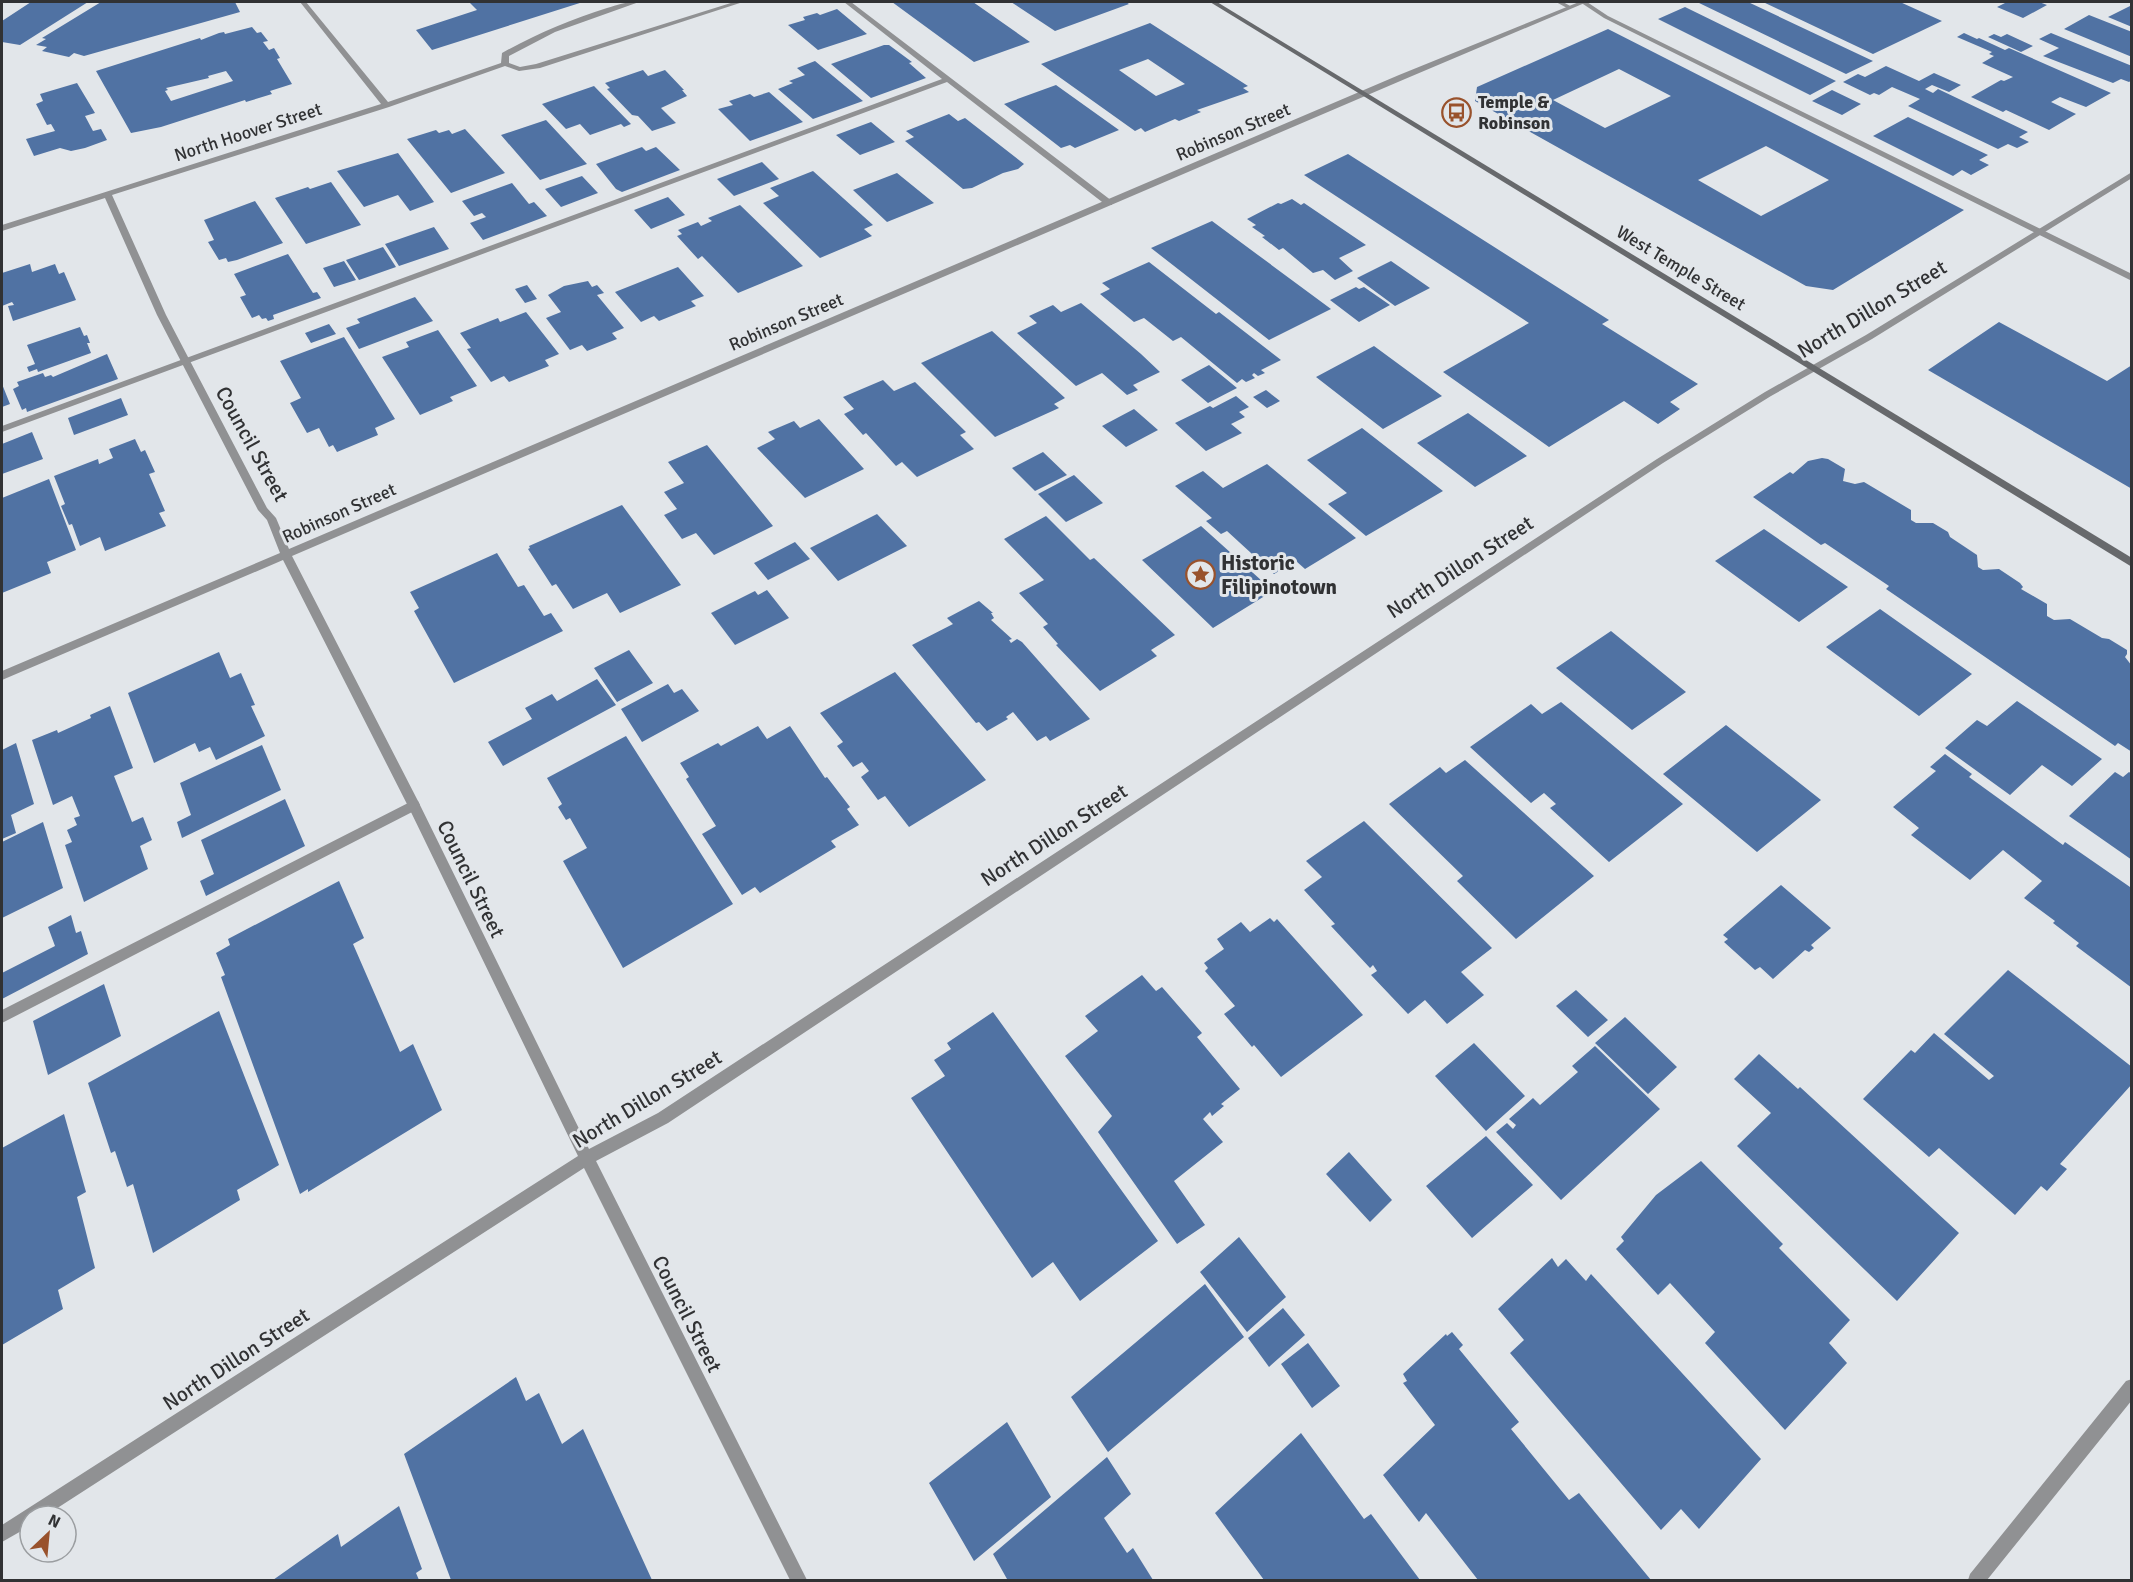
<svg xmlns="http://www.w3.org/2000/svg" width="2133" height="1582" font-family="Signika,sans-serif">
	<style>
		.building { fill: #5072a3; fill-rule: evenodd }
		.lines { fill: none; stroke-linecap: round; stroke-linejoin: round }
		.service { fill: #909193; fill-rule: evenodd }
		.minor { fill: #909193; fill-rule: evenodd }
		.secondary { fill: #67696c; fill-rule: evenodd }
		.labels { text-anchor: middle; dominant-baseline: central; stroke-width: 6; stroke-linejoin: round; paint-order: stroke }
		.far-poi-label { font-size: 18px; font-weight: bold; fill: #313234; stroke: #e2e6ea; text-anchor: start }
		.far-street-label { font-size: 18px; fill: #313234; stroke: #e2e6ea }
		.street-label { font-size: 21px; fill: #313234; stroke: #e2e6ea }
		.poi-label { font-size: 21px; font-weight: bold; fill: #313234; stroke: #e2e6ea; text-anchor: start }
	</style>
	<rect width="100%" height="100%" fill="#e2e6ea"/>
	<path class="building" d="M31,2H88L20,45L2,42V21Z
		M101,2H235L240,12L84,56L74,53L69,57L42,51L47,47L36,45L46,39L42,38Z
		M469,2H583L432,50L416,30L477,10Z
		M892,2H973L1030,42L974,62Z
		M1011,2H1126L1129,4L1055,31Z
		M1697,2H1748L1873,61L1846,74Z
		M1763,2H1900L1942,21L1873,54Z
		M2007,2H2039L2047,5L2023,18L1997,7Z
		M2132,5V27L2108,17Z
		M1685,7L1836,81L1810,95L1658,19Z
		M837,9L867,34L818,50L788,25L805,20L803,17L817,13L820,15Z
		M2089,15L2132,32V57L2064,29Z
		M1150,23L1248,86L1243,88L1249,92L1197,110L1201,112L1179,121L1175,119L1145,132L1141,128L1135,131L1041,64ZM1148,59L1185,84L1156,96L1119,70Z
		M252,27L257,33L261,32L268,41L263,42L269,50L274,48L280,58L277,59L292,84L270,91L272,94L246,102L245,100L161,127L131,133L96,71L200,38L201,40L219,33L224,32L225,34ZM226,71L233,81L171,101L165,91L168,90L166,88L209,78L208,76Z
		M1608,29L1964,210L1833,290L1806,286L1475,101L1477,87ZM1619,69L1671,96L1605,128L1553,100ZM1766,146L1829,180L1761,216L1698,180Z
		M1964,33L1977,39L1979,38L2005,50L2009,48L2111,93L2086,107L2060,97L2051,102L2076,114L2049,130L2006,110L2003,112L1971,97L2001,80L2004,81L2013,77L1982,63L1994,56L1989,54L1992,52L1957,37Z
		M2051,33L2132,66V80L2129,82L2121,79L2113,83L2043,56L2059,48L2039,39Z
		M1994,34L2001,37L2007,34L2033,46L2021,52L1988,37Z
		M884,45H889L912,62L909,63L926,78L871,98L831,64Z
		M815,61L863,101L813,119L778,89L793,83L789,81L805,75L797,68Z
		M1886,66L1919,81L1934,73L1961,85L1949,92L1932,85L1925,89L1933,93L1938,89L2028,132L2019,137L2029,142L2017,148L2008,144L1998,149L1908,106L1920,99L1892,87L1879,95L1874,93L1870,95L1843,82L1858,74L1865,77Z
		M643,70L648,76L665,70L684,90H682L687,96L661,108L676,123L652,131L638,116L632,115L607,89L610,88L605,83Z
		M77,83L95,113L85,116L93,131L101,129L107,140L85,148L71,151L60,148L34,156L26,139L55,131L51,124L47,125L36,104L43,101L40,94Z
		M1056,85L1119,130L1075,148L1070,145L1061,148L1004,104Z
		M594,86L631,124L624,127L621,124L590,135L580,124L566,129L542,104Z
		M1832,90L1861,104L1842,115L1812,101Z
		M769,92L803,122L750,141L718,109L733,105L729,101L750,94L754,97Z
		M949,114L958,121L965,118L1024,164L1018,169L1003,173L972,188L963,189L905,141L914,137L906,131Z
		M1908,117L1988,155L1979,160L1989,165L1971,175L1962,170L1953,176L1873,136Z
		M546,120L587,164L540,180L501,135Z
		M871,122L895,142L860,155L836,135Z
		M465,129L505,173L451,193L407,139L436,130L439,133L449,130L452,134Z
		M642,147L646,151L656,147L680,170L622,192L616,189L596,164Z
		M398,153L434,202L410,211L398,195L364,207L337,171Z
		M1348,154L1609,320L1602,324L1698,384L1670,402L1680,409L1658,424L1624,401L1549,447L1443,372L1529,323L1304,175Z
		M762,162L779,179L734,196L717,179Z
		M813,171L873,225L864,229L872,236L820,258L763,203L779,196L770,188Z
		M897,173L934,203L887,222L853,190Z
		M582,176L598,193L561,207L545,189Z
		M331,182L361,225L306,244L275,198L308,187L310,189Z
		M512,183L529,204L534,202L547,216L483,240L470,223L486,217L482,213L474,216L462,201Z
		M668,197L685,215L651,229L634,210Z
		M1292,199L1301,205L1304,203L1366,245L1339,258L1353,271L1335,280L1323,270L1313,273L1283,248L1279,250L1262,237L1265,236L1252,227L1256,225L1247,219L1278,203L1281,204Z
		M255,201L283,243L237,260L228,262L226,258L219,260L208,242L214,240L204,220Z
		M740,205L803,266L738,293L702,256L698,259L677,236L682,234L678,230L698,222L701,226L712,221L708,218Z
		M1212,221L1331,309L1269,340L1151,248Z
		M434,227L449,249L399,266L385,244Z
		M383,247L396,267L359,280L346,260Z
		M288,254L313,293L317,292L321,298L273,315L274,319L268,321L266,318L262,319L259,315L252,318L240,297L246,295L234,274Z
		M344,261L356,280L334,287L323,268Z
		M1391,261L1430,288L1395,306L1357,278Z
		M1149,262L1216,314L1219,312L1281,360L1261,370L1265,373L1258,376L1254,373L1252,375L1255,378L1246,382L1242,379L1237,383L1181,337L1173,341L1144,318L1134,322L1100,294L1110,289L1102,283Z
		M30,264L32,272L55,264L59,274L64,272L76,300L13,321L8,306L14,305L12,302L2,306V273Z
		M678,267L704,296L691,301L696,306L659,321L654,316L641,322L615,292Z
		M588,281L592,287L597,285L604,293L597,295L624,328L612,333L617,339L587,351L582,345L570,350L546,318L561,312L548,295L564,286Z
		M527,285L537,299L525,303L515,289Z
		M1356,287L1359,289L1364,287L1390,305L1359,322L1330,300Z
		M415,297L433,321L359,349L346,328L360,323L357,319Z
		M1081,303L1141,354L1160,372L1133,385L1138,390L1127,395L1102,373L1076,386L1017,333L1037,323L1029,316L1053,305L1061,312Z
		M526,312L559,354L545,360L549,366L509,382L504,376L491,382L467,349L471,348L460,333L498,318L500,322Z
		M1999,322L2107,381L2132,365V489L1928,370Z
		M329,324L336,334L311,343L305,333Z
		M80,327L84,336L87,335L90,343H87L91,353L38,372L37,369L29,372L27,367L35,364L27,345Z
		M438,330L477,386L450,397L453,401L420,415L382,357L409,347L406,342Z
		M992,331L1065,398L1054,404L1059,408L995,437L921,363Z
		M344,337L395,419L375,428L378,435L337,452L333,445L329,447L319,428L307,433L290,403L301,398L280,361Z
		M1374,346L1442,396L1383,429L1316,377Z
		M107,354L118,379L27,412L26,408L22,410L13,389L19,386L17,382L43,373L45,377L51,375L53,377Z
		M1209,365L1237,388L1208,403L1181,380Z
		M883,380L894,391L915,382L966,432L960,435L974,449L917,477L902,462L896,466L866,433L863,435L844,414L854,409L843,397Z
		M2,384L10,404L2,407Z
		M1266,390L1280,401L1267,408L1253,397Z
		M1236,396L1249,407L1239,412L1245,417L1231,424L1242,433L1206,451L1175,423L1210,406L1213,408Z
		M121,398L128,415L74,435L68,418Z
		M1134,409L1158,430L1126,447L1102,426Z
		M1468,413L1527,456L1475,487L1417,443Z
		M819,419L864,469L805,498L757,448L775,439L768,432L794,421L800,428Z
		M1362,428L1443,491L1366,536L1328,504L1347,493L1307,460Z
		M32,432L43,459L2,474V444Z
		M135,439L141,452L145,450L155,472L149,474L165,511L159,513L166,526L105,551L100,537L80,546L72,524L69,525L61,506L65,504L54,476L98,459L99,464L113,458L109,449Z
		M707,445L773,526L714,555L696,533L682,539L664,515L677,509L664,492L684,483L668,462Z
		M1043,452L1067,475L1035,491L1012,468Z
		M1822,458L1828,459L1845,469L1843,481L1855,484L1864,482L1911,510V520L1916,523H1933L1948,532L1950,537L1977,555L1978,567L1983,570L1999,569L2020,583L2023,587L2021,589L2047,604V616L2054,620L2070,619L2102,638L2109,639L2127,650V654L2125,657L2132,666V752L2118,743L2115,746L1886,589L1889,586L1825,543L1821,545L1753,497L1790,472L1793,474L1808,461Z
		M1267,464L1356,538L1305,569L1296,561L1274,574L1227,531L1221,534L1206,521L1212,518L1175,486L1203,471L1223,488Z
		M1074,475L1103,503L1066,522L1038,494Z
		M49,479L76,550L47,562L51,573L2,593V498Z
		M622,505L681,585L620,613L607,593L573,609L556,584L552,586L528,549L530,548L529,546Z
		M877,514L907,546L838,581L810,548Z
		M1046,516L1090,560L1094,558L1175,635L1151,650L1157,656L1100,691L1056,645L1058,644L1043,627L1048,624L1019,593L1044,580L1004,539Z
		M1201,526L1273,591L1213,628L1142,560Z
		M1764,529L1848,587L1799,622L1715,561Z
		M795,542L810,559L768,580L754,563Z
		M497,553L518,587L524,585L544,616L551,613L563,631L454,683L414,611L419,608L410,592Z
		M767,590L789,618L735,645L711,613L755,591L758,595Z
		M979,601L993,613H991L994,618L991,620L1012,639L1009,640L1011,643L1017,639L1022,642L1090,719L1050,741L1046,736L1037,741L1013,712L1006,717L1008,719L987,731L979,722L976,723L912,645L953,624L947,618Z
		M1880,609L1972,674L1919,716L1826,647Z
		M1611,631L1686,692L1632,730L1556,668Z
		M629,650L653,683L617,702L594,668Z
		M219,652L230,678L241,673L255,705L251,706L265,736L216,760L210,747L199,752L195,743L154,763L128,693Z
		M895,672L986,780L909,827L885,796L878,800L861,777L869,771L862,762L853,767L837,746L843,742L820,713Z
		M597,679L616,705L503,766L488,742L532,719L525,708L552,694L557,701Z
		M668,684L674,693L682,689L699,711L642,742L621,709Z
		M2017,701L2102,759L2072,786L2042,765L2010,795L1945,748L1977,720L1987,726Z
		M1561,702L1683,804L1609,862L1550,808L1556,804L1544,793L1531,803L1470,747L1531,704L1542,714Z
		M110,706L133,768L114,776L132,822L143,817L152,840L140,846L148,869L84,902L65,845L72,842L67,830L77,825L74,818L80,816L72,796L53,805L32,740L57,730L58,733L91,718L90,715Z
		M1726,725L1821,800L1757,852L1663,774Z
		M758,726L767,739L790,726L825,778L827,777L850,807L847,809L859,825L831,841L836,847L760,893L755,887L742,895L702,834L716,826L686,779L689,777L680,763L718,743L721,746Z
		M626,736L733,904L623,968L563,861L587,848L570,818L566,820L558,807L562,804L547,778Z
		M16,743L34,804L11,815L16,833L2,839V750Z
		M262,745L281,790L182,838L177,822L191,815L180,783Z
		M1945,754L1972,774L1969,777L2063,845L2065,842L2130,887L2132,988L2076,946L2079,943L2053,923L2055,921L2024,898L2042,881L2003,850L1970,880L1911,835L1919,828L1893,807L1936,771L1930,767Z
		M1465,760L1594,876L1516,939L1457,881L1463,876L1389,804L1440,767L1446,773Z
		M2115,772L2123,777L2129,772L2132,774V860L2069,816Z
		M285,799L305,846L206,896L200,881L214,874L201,840Z
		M1364,821L1492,948L1461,972L1484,995L1447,1024L1425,1000L1408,1014L1371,975L1377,971L1373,965L1370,968L1331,926L1335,924L1304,890L1322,877L1306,861Z
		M43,822L63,888L2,918V842Z
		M339,881L364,938L353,944L400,1052L413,1044L442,1110L308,1192V1189L300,1194L221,977L225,975L216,953L230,945L228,939Z
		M1781,885L1831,928L1811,945L1814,948L1809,952L1805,950L1773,979L1760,967L1755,970L1724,942L1728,939L1723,935Z
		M71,915L76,933L81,931L88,954L2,999V973L55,946L48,927Z
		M1270,918L1274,922L1277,919L1363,1015L1281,1077L1254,1045L1252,1047L1224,1014L1235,1006L1205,971L1208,968L1204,963L1224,949L1217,939L1241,922L1250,932Z
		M2008,970L2132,1067V1084L2060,1164L2067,1169L2047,1191L2041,1186L2015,1215L1939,1148L1929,1157L1863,1099L1911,1050L1915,1053L1934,1033L1989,1080L1994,1076L1944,1034Z
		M1142,975L1156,991L1162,987L1202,1033L1197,1037L1240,1089L1221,1104L1224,1106L1212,1116L1210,1112L1203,1119L1223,1142L1174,1181L1205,1225L1177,1244L1098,1132L1112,1116L1065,1056L1098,1031L1085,1016Z
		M104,984L121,1036L48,1075L33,1021Z
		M1576,990L1608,1020L1588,1037L1556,1006Z
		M219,1011L279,1165L237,1190L240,1200L153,1253L133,1184L127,1187L115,1151L111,1153L88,1083Z
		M993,1012L1158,1241L1080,1301L1053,1262L1032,1278L911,1098L945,1076L934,1060L951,1049L947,1043Z
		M1625,1017L1677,1067L1648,1094L1595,1043Z
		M1474,1043L1525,1096L1486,1131L1435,1076Z
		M1595,1046L1660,1109L1561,1200L1496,1132L1507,1123L1513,1129L1516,1125L1509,1119L1533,1098L1540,1105L1578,1072L1572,1066Z
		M1759,1054L1798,1089L1800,1087L1959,1233L1897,1301L1737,1146L1771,1113L1734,1079Z
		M64,1114L86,1192L77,1197L95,1268L58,1290L63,1309L2,1345V1148Z
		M1486,1136L1533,1185L1472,1238L1426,1186Z
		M1349,1152L1392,1200L1370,1222L1326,1174Z
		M1701,1161L1783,1244L1779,1248L1850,1320L1829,1343L1847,1363L1785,1430L1705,1343L1715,1332L1670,1283L1658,1295L1616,1249L1624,1241L1621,1237L1656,1195Z
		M1239,1237L1286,1297L1247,1332L1200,1272Z
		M1552,1258L1558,1267L1566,1259L1586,1281L1591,1274L1761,1459L1699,1529L1681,1509L1661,1530L1510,1353L1524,1340L1498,1309Z
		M1205,1284L1244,1337L1108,1452L1071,1397Z
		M1283,1308L1305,1335L1269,1367L1248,1338Z
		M1452,1332L1463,1345L1459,1349L1519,1422L1511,1429L1569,1500L1579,1493L1651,1580H1478L1426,1513L1419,1522L1383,1475L1435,1425L1403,1383L1407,1381L1403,1374L1446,1334L1447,1336Z
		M1308,1343L1340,1386L1312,1408L1281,1364Z
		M516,1377L526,1401L539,1393L562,1444L583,1429L652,1580H451L404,1454Z
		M1007,1422L1051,1497L974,1561L929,1483Z
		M1301,1433L1364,1519L1371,1514L1420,1580H1264L1215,1513Z
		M1107,1457L1131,1494L1104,1518L1127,1553L1133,1548L1153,1580H1006L1007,1579L993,1554Z
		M399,1506L422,1569L416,1573L419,1580H273L338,1534L341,1547Z"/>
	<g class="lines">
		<path class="service" d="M844,2H851L1112,201V205H1106L947,82L2,432V426L942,79Z
			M1556,2H1563L1572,7L1567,8Z
			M1580,2H1587L1608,16L2132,274V281L1604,18Z
			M414,800L418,801L420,805L418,809L2,1023V1010Z"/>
		<path class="minor" d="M300,2H306L388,102L501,63L502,53C536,34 570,20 607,8C618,5 629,1 639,2L555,32L509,56V63L520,67L536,64L734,2H743L540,68L519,71L505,66L389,107L112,195L166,315L267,508L276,518L289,549L1399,75L1579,2H1587L1405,79L292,556L418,801L589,1149L658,1113L1657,459L1765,392L1866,335L2132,172V178L1872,339L1771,396L1663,463L668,1123L596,1161L807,1580H790L584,1168L45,1516H30V1526L2,1542V1525L578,1156L409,808L283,560L2,680V671L280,553L267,520L258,510L157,315L105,198L2,231V225L381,104Z
			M2132,1379V1400L1987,1580H1968L1970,1574L2126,1381Z"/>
		<path class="secondary" d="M1210,2H1217L2132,558V567Z"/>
	</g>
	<defs>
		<symbol id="bus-ring" viewBox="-11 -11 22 22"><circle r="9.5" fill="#e2e6ea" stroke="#99522c" stroke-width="1.5"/><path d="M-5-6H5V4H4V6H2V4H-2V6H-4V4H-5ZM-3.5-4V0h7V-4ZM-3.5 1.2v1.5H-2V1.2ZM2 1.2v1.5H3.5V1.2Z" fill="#99522c"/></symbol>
		<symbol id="sight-ring" viewBox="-11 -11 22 22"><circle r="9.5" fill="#e2e6ea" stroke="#99522c" stroke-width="1.5"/><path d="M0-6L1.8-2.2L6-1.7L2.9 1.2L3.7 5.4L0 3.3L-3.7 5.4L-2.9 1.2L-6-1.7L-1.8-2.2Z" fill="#99522c"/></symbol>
	</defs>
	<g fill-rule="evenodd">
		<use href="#bus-ring" x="1440" y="96" width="33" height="33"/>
		<use href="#sight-ring" x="1184" y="558" width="33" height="33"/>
	</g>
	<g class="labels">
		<g class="far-poi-label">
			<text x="1478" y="102">Temple &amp;<tspan x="1478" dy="21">Robinson</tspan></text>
		</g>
		<g class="far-street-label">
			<text transform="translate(248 132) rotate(-18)">North Hoover Street</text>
			<text transform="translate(1233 132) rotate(-23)">Robinson Street</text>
			<text transform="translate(1681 268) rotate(31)">West Temple Street</text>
			<text transform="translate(786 322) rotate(-23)">Robinson Street</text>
			<text transform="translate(339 513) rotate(-24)">Robinson Street</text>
		</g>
		<g class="street-label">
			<text transform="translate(1872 309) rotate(-31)">North Dillon Street</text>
			<text transform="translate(252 444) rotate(61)">Council Street</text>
			<text transform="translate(1460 567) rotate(-33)">North Dillon Street</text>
			<text transform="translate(1054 835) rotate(-33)">North Dillon Street</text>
			<text transform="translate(471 879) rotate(64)">Council Street</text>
			<text transform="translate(647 1099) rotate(-31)">North Dillon Street</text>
			<text transform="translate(687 1314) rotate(63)">Council Street</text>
			<text transform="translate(236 1359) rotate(-33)">North Dillon Street</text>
		</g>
		<g class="poi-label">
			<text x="1221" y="563">Historic<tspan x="1221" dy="24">Filipinotown</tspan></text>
		</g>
	</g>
	<rect width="2133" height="1582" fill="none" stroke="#313234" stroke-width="6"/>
	<g transform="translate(48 1534) rotate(26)"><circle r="28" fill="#e2e6ea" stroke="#9b9ea1" stroke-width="1.5"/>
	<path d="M0-4.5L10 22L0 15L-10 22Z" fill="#99522c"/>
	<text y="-9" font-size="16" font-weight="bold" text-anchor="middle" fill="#313234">N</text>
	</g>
</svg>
